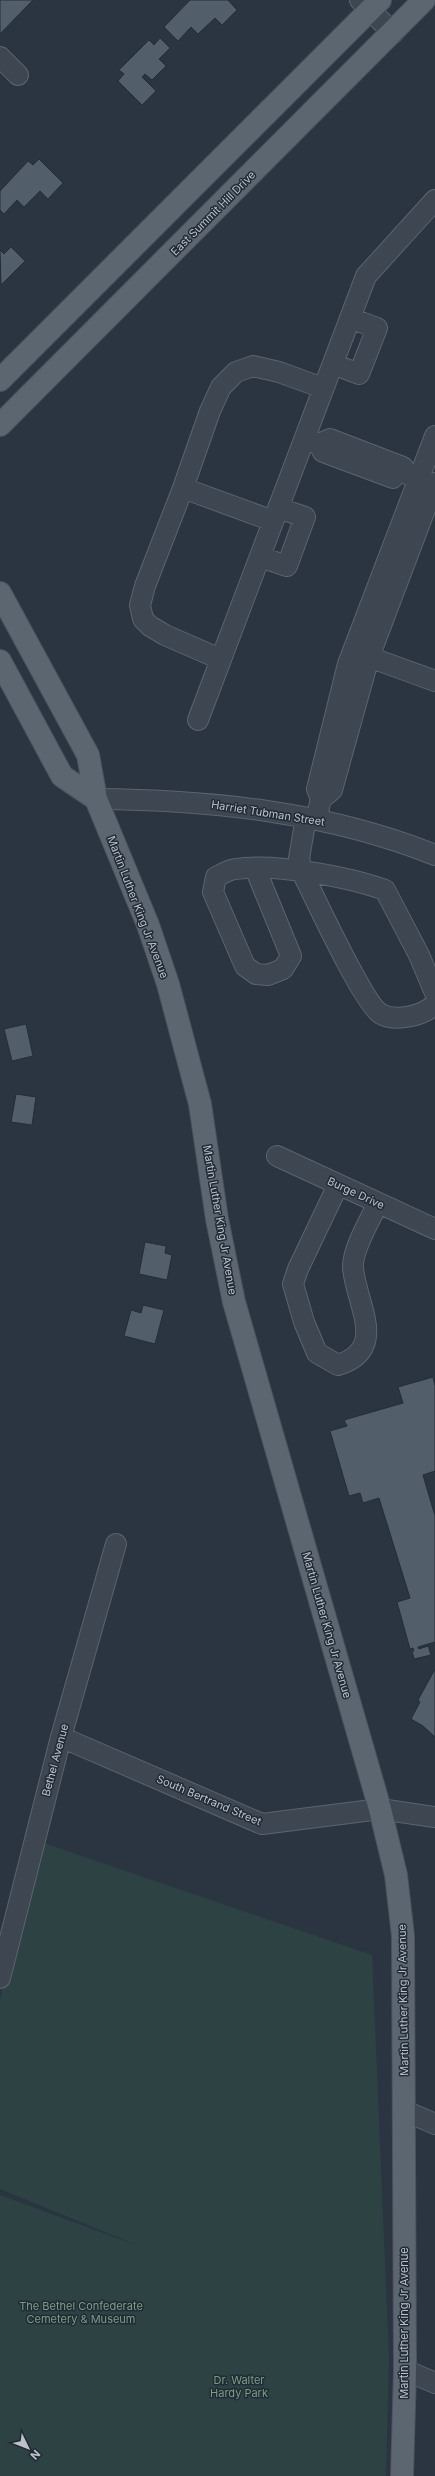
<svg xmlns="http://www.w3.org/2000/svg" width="435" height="2476" font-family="Inter,sans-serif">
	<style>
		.green { fill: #2d4243 }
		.building { fill: #535e6b; stroke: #242d38 }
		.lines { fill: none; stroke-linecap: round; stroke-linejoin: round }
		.minor-casing { stroke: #5c646e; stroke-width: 22 }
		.major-casing { stroke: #4a525d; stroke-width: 24 }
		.minor { stroke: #3e4651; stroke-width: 20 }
		.major { stroke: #5c6671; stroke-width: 22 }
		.labels { text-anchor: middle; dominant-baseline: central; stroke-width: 3; stroke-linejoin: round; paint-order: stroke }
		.street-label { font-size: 11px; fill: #bbc2cb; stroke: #222b36 }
		.park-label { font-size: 11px; fill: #7b9e82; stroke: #222b36 }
	</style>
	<rect width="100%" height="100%" fill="#2a3541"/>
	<path class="green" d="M35,1840L372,1955L389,2357L386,2476H0V2195L144,2248L0,2189V2001Z"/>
	<path class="building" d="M0,0H33L0,34Z
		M190,0H228L237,10L222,25L215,18L198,34L191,27L178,41L164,27Z
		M160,38L170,48L159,59L166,66L152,80L145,74L142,77L156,91L142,105L118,81L124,74L119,70L149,40L154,45Z
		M39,159L63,183L48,199L40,191L24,207L17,200L4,214L0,210V191L28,161L33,165Z
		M11,247L25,261L1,285L0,250L4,254Z
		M26,1024L33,1056L12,1061L4,1029Z
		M16,1094L36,1097L32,1125L11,1122Z
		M145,1242L166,1246L165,1253L172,1255L167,1280L139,1274Z
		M143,1305L164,1310L155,1344L124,1336L131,1310L141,1313Z
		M433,1377L435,1386V1471L423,1475L435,1516V1642L418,1647L419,1649L428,1646L431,1655L414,1659L412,1651H414L413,1648L410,1649L397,1602L410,1598L379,1498L363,1503L360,1493L349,1496L330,1431L347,1426L344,1420L403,1403L398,1387Z
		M435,1669V1737L423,1726L411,1719L420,1702L418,1700Z"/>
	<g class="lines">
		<defs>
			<path id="minor" d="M360,0L393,33
				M0,57L18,75
				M333,364L359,374L377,328L350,318
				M309,440L319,444L323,452L393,478
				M319,444L330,439L403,467L407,474L430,484
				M183,488L273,521
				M260,557L287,566L305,517L278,508
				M369,657L435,681
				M220,659L165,635L150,626L143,619L140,605L145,586L183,488L210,411L221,387L236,372L253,366L279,372L323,388
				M198,720L366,276L435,200
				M96,799C211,800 328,812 435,855
				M321,799L332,790L369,657L435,483
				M306,818L299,858L302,872C314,896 364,1005 381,1014C395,1022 424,1016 435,1004
				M316,820L321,799L317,789L348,664L435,436
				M255,868L291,956L283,969L268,975L256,974L245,966L213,892L216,877C222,874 230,869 236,869C274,863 349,877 385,890L419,955L435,993
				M277,1156L435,1229
				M338,1185L298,1269L293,1284L304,1322L317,1353L338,1365C389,1349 356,1304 353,1268C352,1250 370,1220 378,1203
				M61,1737L262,1824L380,1809L435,1817
				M0,1978L61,1737L116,1544
				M405,2111L435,2124
				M405,2370L435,2383"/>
			<path id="major" d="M0,380L380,0
				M0,425L424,0
				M0,593L88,755L96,799L148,925L168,984L200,1104L217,1219L234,1302L380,1809L396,1875L403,1936L405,2370L402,2476
				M0,661L62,776L96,799"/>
		</defs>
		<use href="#minor" class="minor-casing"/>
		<use href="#major" class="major-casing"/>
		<use href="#minor" class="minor"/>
		<use href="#major" class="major"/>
	</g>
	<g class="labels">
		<g class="street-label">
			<text transform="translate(213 213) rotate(-45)">East Summit Hill Drive</text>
			<text transform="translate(268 813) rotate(9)">Harriet Tubman Street</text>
			<text transform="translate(138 907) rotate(69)">Martin Luther King Jr Avenue</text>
			<text transform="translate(356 1193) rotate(25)">Burge Drive</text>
			<text transform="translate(220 1220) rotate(80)">Martin Luther King Jr Avenue</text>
			<text transform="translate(327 1625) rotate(74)">Martin Luther King Jr Avenue</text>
			<text transform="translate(55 1760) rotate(-75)">Bethel Avenue</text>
			<text transform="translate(209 1800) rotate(23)">South Bertrand Street</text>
			<text transform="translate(403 2000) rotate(-91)">Martin Luther King Jr Avenue</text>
			<text transform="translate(404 2323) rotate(-90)">Martin Luther King Jr Avenue</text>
		</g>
		<g class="park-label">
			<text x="81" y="2306">The Bethel Confederate<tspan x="81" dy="13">Cemetery &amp; Museum</tspan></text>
			<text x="239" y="2380">Dr. Walter<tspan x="239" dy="13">Hardy Park</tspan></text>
		</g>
	</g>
	<g transform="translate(28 2448) rotate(133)" stroke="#222b36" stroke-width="3" paint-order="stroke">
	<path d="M0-3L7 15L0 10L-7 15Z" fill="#bbc2cb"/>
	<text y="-6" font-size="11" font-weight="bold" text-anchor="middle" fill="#bbc2cb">N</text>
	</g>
</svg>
